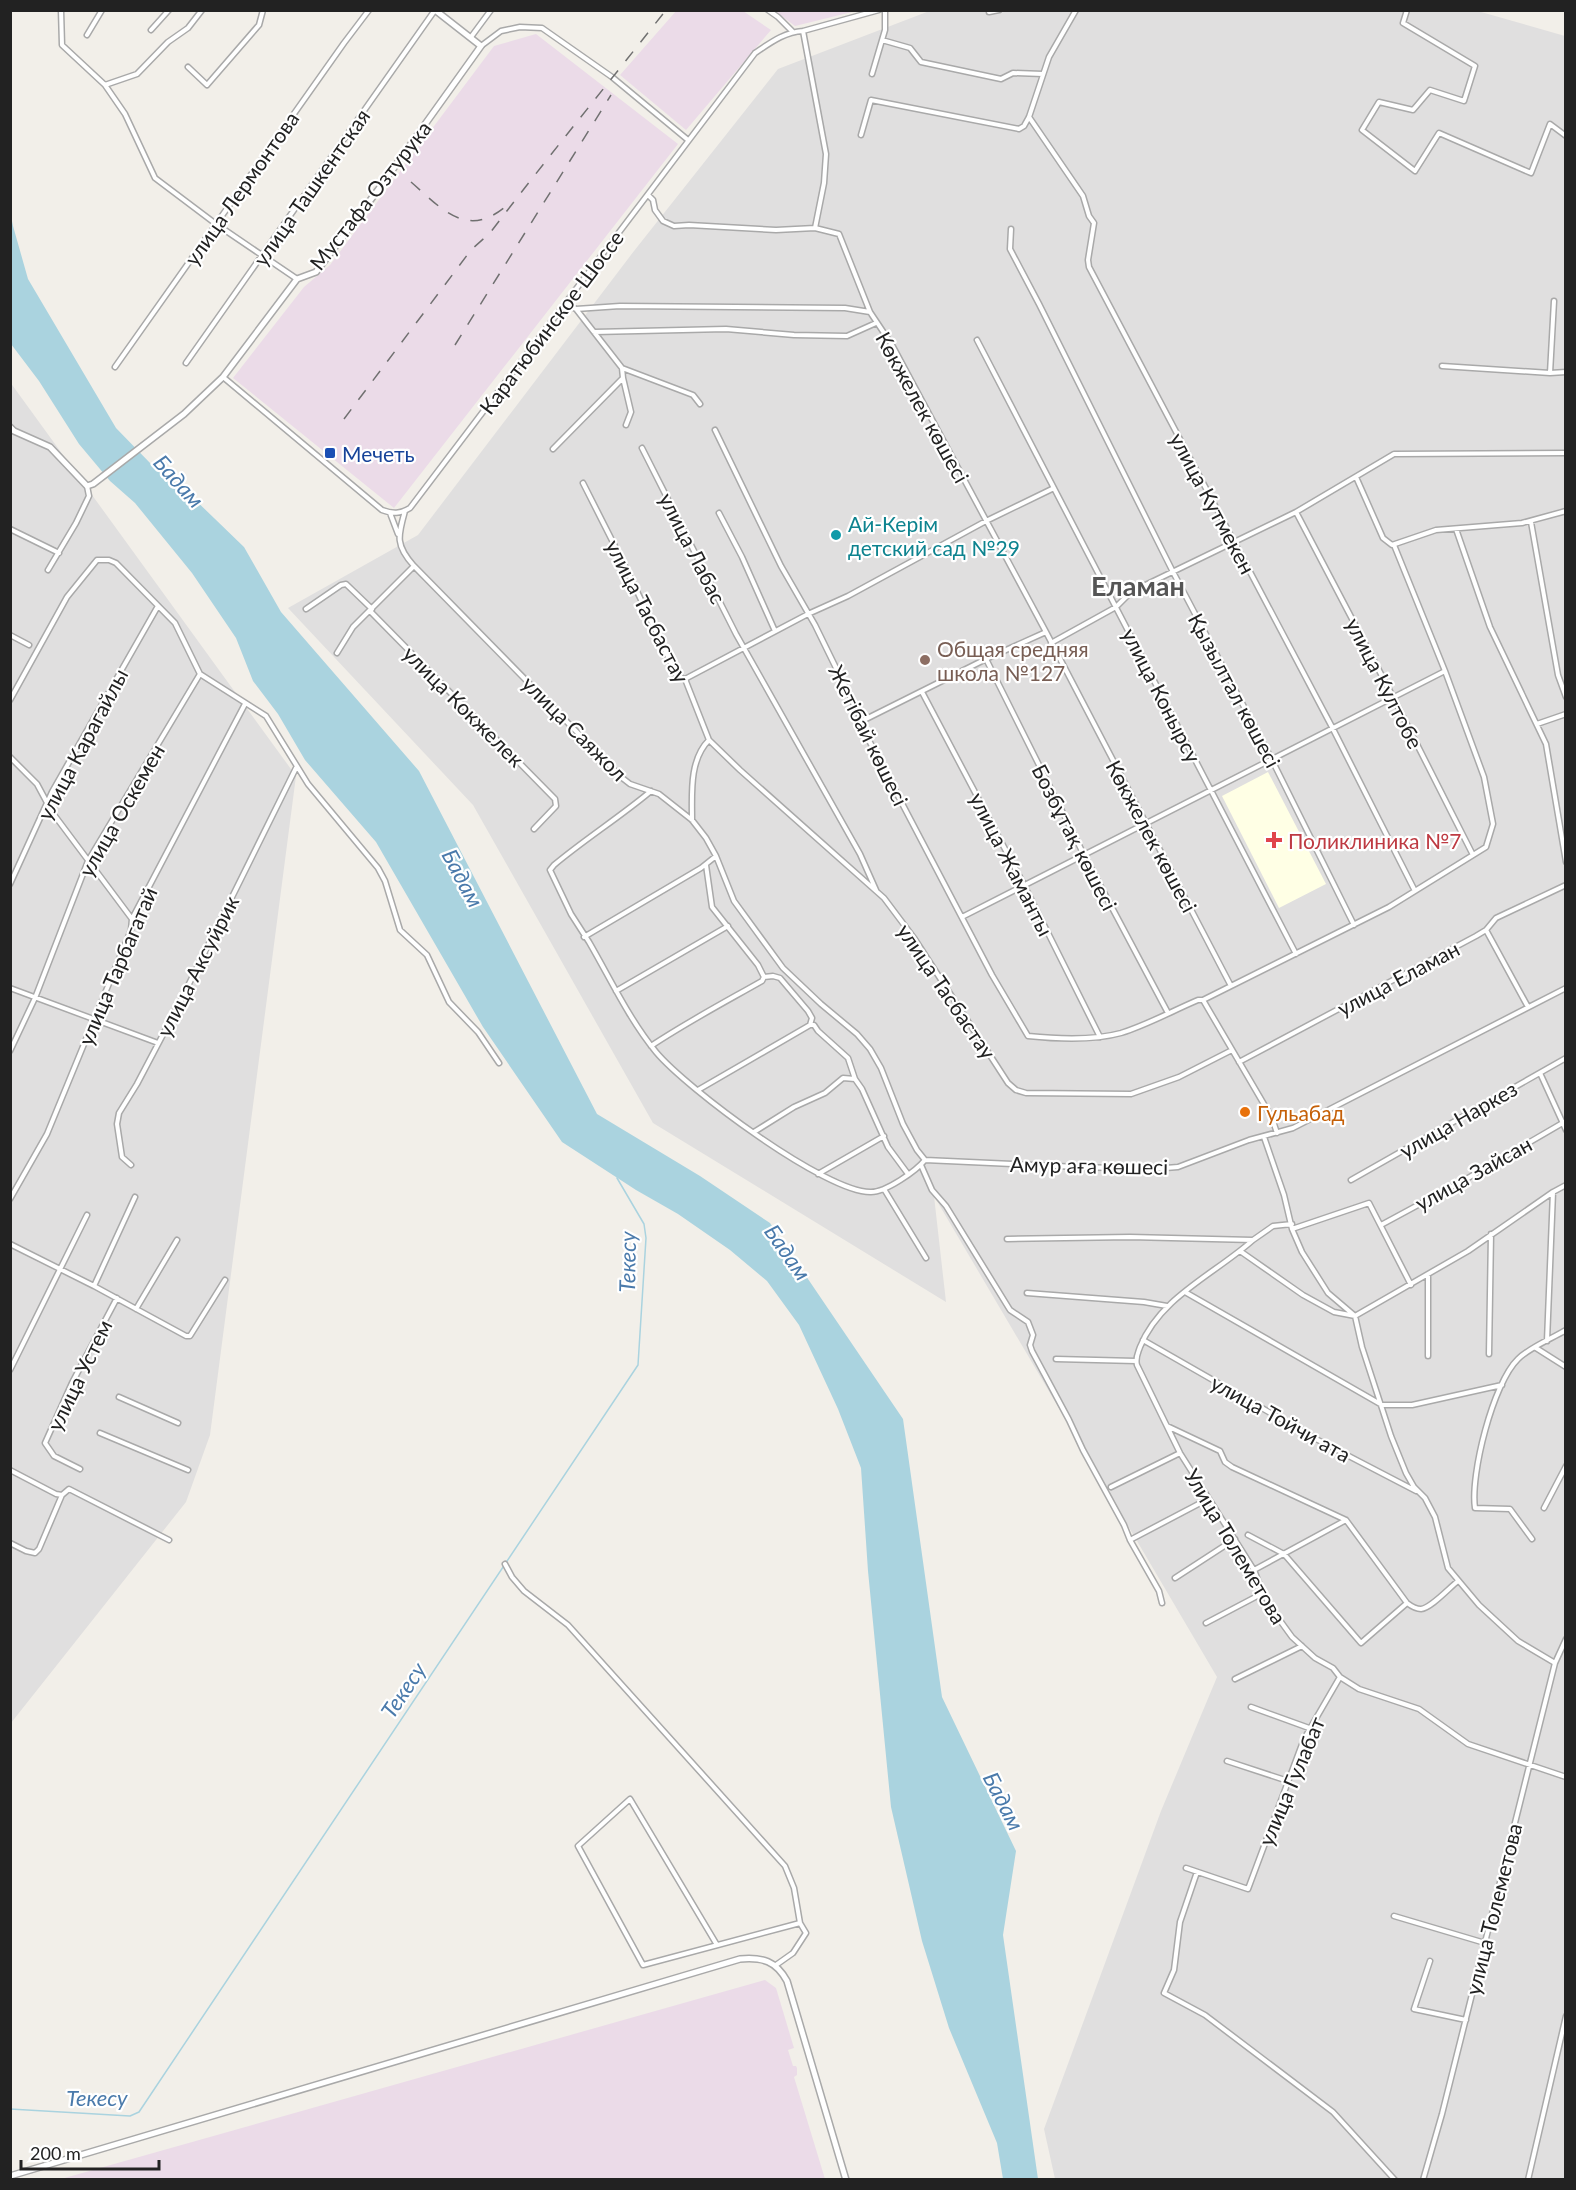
<svg xmlns="http://www.w3.org/2000/svg" width="1576" height="2190" font-family="Lato,sans-serif">
	<style>
		.residential { fill: #e0dfdf }
		.industrial { fill: #ebdbe8 }
		.education { fill: #ffffe5 }
		.water { fill: #aad3df }
		.lines { fill: none; stroke-linecap: round; stroke-linejoin: round }
		.stream { stroke: #aad3df; stroke-width: 1.5 }
		.minor-casing { stroke: #a9a9a9; stroke-width: 7 }
		.tertiary-casing { stroke: #a9a9a9; stroke-width: 8 }
		.minor { stroke: #fff; stroke-width: 4 }
		.tertiary { stroke: #fff; stroke-width: 5 }
		.rail { stroke: #707070; stroke-width: 1.5; stroke-dasharray: 12 12; stroke-linecap: butt }
		.transit-dot { fill: #1a4fb4; stroke: #fff; stroke-width: 2 }
		.culture-dot { fill: #0f9aa8; stroke: #fff; stroke-width: 2 }
		.education-dot { fill: #8d6e63; stroke: #fff; stroke-width: 2 }
		.health-dot { fill: #e0444e; stroke: #fff; stroke-width: 2 }
		.food-dot { fill: #e8710a; stroke: #fff; stroke-width: 2 }
		.labels { text-anchor: middle; dominant-baseline: central; stroke-width: 4.5; stroke-linejoin: round; paint-order: stroke }
		.street-label { font-size: 21px; fill: #222; stroke: #fff }
		.transit-label { font-size: 21px; fill: #164399; stroke: #fff; text-anchor: start }
		.culture-label { font-size: 21px; fill: #0d838f; stroke: #fff; text-anchor: start }
		.education-label { font-size: 21px; fill: #785e54; stroke: #fff; text-anchor: start }
		.health-label { font-size: 21px; fill: #be3a42; stroke: #fff; text-anchor: start }
		.food-label { font-size: 21px; fill: #c56008; stroke: #fff; text-anchor: start }
		.water-label { font-size: 22px; font-style: italic; fill: #4a7aab; stroke: #fff }
		.district-label { font-size: 27px; font-weight: bold; fill: #555; stroke: #fff }
	</style>
	<rect width="100%" height="100%" fill="#f2efe9"/>
	<path class="residential" d="M932,10H1474L1565,36V2179H1055L1044,2129L1161,1811L1217,1677L934,1196L946,1302L653,1123L473,805L288,608L418,535L634,251L778,69Z
		M10,382L296,776L210,1435L186,1502L11,1723Z"/>
	<path class="industrial" d="M677,10L743,11L771,30L686,130L620,75Z
		M775,11H856L795,26Z
		M536,34L678,144L394,508L233,378L304,287L330,265L494,46Z
		M765,1980L776,1988L794,2048L788,2050L793,2066H796L797,2068V2075L794,2077L825,2179H61Z"/>
	<path class="education" d="M1268,772L1326,884L1279,908L1222,796Z"/>
	<path class="water" d="M10,211L13,226L28,279L116,428L151,464L185,490L244,547L281,612L419,771L597,1114L700,1176L770,1223L903,1419L942,1697L1016,1851L1003,1935L1038,2179H1003L997,2143L949,2028L922,1941L891,1807L868,1571L861,1468L838,1409L799,1325L767,1281L730,1250L678,1214L636,1190L562,1142L483,1027L376,842L305,760L278,714L253,681L236,638L192,573L135,503L110,481L79,444L39,381L11,344Z"/>
	<g class="lines">
		<path class="stream" d="M10,2109L130,2116L139,2112L638,1365L646,1238L644,1224L617,1178"/>
		<defs>
			<path id="minor" d="M61,10L62,45L105,85L125,114L155,178L216,224L297,279
				M768,10L778,17L792,31
				M989,10V12L999,10
				M1407,10L1403,23L1475,66L1464,101L1430,90L1413,110L1379,102L1362,130L1415,171L1439,133L1531,173L1550,124L1566,136
				M151,30L169,10
				M803,31L826,154L824,183L815,228
				M87,35L102,10
				M471,37L491,10
				M882,40L910,48L921,62L1001,79L1013,73L1043,74
				M481,46L501,31L520,27L542,28L612,77L688,140
				M188,67L207,85L259,25L263,10
				M872,74L885,30V10
				M105,85L137,74L168,42L188,28L202,10
				M1029,117L1083,196L1089,216L1094,223L1088,260L1089,267L1332,727L1415,891
				M861,135L871,100L1019,129L1024,126L1029,117L1049,57L1076,10
				M648,195L653,200L655,210L663,221L674,226L689,225L776,230L815,228L839,234L870,312
				M1011,229L1010,249L1039,304L1172,570L1271,758L1354,925
				M1554,301L1550,373L1566,372
				M566,304L576,309L622,368L623,378L631,412L626,425
				M576,309L620,306L845,308L870,312L892,345L1046,632L1231,986
				M594,332L726,329L794,335L847,336L876,323
				M977,340L1296,954
				M186,363L435,10
				M1442,366L1550,373
				M115,367L344,43L369,10
				M622,368L693,395L700,404
				M223,377L382,510C393,514 400,514 410,508L755,53C770,43 784,32 803,31L879,10
				M715,430L781,566L815,625L862,721L863,729L992,975L1028,1036C1057,1039 1092,1041 1121,1033C1147,1025 1172,1011 1198,1000H1203L1389,907L1486,847L1493,824L1484,777L1445,671L1394,545
				M642,448L736,634L860,854L876,890
				M553,449L622,379
				M1356,477L1383,538L1392,545L1436,530L1522,523L1566,511
				M583,483L625,566L677,676L685,679L709,740
				M405,511C398,536 395,545 414,566L621,777L630,784L659,794L692,820L706,838L716,856L734,901L783,968L821,1004L857,1034L870,1049L881,1068L903,1124L917,1150L925,1160L1079,1167L1153,1169L1178,1167L1249,1140L1293,1128L1566,988
				M1296,512L1393,697L1473,855
				M390,513L398,534
				M719,513L742,557L775,631
				M1531,522L1558,675L1566,697
				M10,529L59,553
				M1456,529L1490,627L1546,744L1566,862
				M48,570L76,523L89,496L87,486
				M306,609L341,585L346,584L372,609
				M370,611L555,799L556,806L534,829
				M10,635L29,645
				M1051,643L1116,607L1131,592L1296,512L1394,454L1566,453
				M337,653L353,627L414,566
				M986,659L1084,855L1168,1013
				M685,679L808,614L848,596L986,521L1054,488
				M922,692L1024,885L1100,1037
				M10,700L67,597L97,560H109L116,563L175,623L200,674L266,716L308,784L378,868L385,881L400,930L427,955L449,1002L478,1032L499,1063
				M862,721L986,659L1046,632
				M1537,724L1566,714
				M10,757L37,784L52,812L132,919
				M651,791C620,817 585,839 554,865L550,870L571,914L589,942C611,980 629,1019 656,1052C686,1088 826,1193 871,1192C886,1192 916,1171 925,1160
				M692,820C692,794 689,760 709,740L740,770L884,898L914,938L1008,1083L1016,1090L1026,1093L1131,1094L1179,1077L1232,1050
				M10,884L52,792L158,606
				M962,917L1445,671
				M1486,930L1528,1007
				M584,937L701,868L716,856
				M764,977L773,976L780,978L808,1011L812,1018L810,1025
				M10,988L158,1043
				M616,991L728,926
				M1203,1000L1272,1118L1277,1133
				M810,1025H814L818,1031L848,1058L855,1079
				M651,1046C687,1022 725,1002 762,981L764,977L758,965L712,907L706,865
				M10,1051L35,998L88,861L200,674
				M1239,1062L1476,936L1486,930L1496,918L1566,885
				M1540,1073L1566,1130
				M698,1090L810,1025
				M754,1132L794,1107L825,1093L843,1078L855,1079L862,1089L888,1147L908,1174
				M1264,1137L1284,1195L1292,1229L1302,1252L1328,1293L1355,1316L1362,1347L1391,1436L1406,1473L1414,1487L1425,1498L1435,1517L1448,1568L1479,1605L1518,1641L1555,1663
				M131,1165L122,1157L117,1124L119,1113L137,1084L177,1008L296,768
				M921,1165L932,1190L946,1206L1010,1310L1028,1322L1033,1335L1030,1345L1032,1351L1069,1420L1083,1450L1124,1525L1130,1540L1159,1591L1162,1603
				M818,1174L884,1136
				M1351,1180L1566,1058
				M884,1189L926,1258
				M10,1199L47,1134L131,930L132,919L245,704
				M1381,1225L1468,1178L1566,1121
				M1292,1229L1369,1203L1411,1285
				M1007,1239L1130,1237L1253,1240L1273,1226L1292,1224
				M1253,1240C1215,1274 1160,1297 1140,1347C1138,1353 1135,1358 1137,1365L1180,1453L1254,1570L1263,1593L1276,1615L1292,1637L1315,1658L1333,1668L1340,1677L1359,1689L1419,1709L1468,1744L1566,1777
				M10,1244L94,1286L186,1336H190L225,1280
				M1240,1251L1303,1295L1334,1312L1355,1316L1468,1251L1553,1192
				M94,1286L135,1197
				M1185,1292L1382,1405H1412L1502,1385
				M1027,1293L1144,1302L1167,1306
				M136,1309L177,1240
				M1143,1340L1316,1439L1416,1491
				M1547,1341L1553,1192L1566,1185
				M1536,1348L1566,1367
				M1489,1354L1491,1234
				M1428,1356V1276
				M1056,1359L1136,1361
				M10,1370L87,1215
				M119,1397L178,1423
				M1167,1426L1220,1451L1225,1462L1232,1467L1346,1520L1407,1603C1411,1606 1416,1609 1421,1609C1431,1608 1449,1588 1458,1581
				M100,1433L188,1470
				M80,1469L54,1456L45,1443L72,1383L117,1298
				M10,1470L56,1494L62,1495L69,1489L169,1540
				M1111,1487L1180,1453
				M1544,1508L1566,1466
				M1248,1535L1284,1554L1361,1643L1407,1603
				M1532,1539L1510,1509L1475,1508C1470,1475 1493,1383 1518,1359C1530,1347 1551,1339 1566,1330
				M1130,1540L1208,1499
				M10,1543L26,1551L35,1553L39,1549L62,1495
				M505,1564L512,1577L524,1591L568,1625L785,1866L794,1888L800,1923L806,1933L793,1953L776,1965
				M1254,1570L1346,1520
				M1175,1578L1235,1539
				M1206,1623L1263,1593
				M1235,1679L1302,1646
				M1251,1707L1309,1728
				M1227,1761L1288,1781
				M1186,1868L1248,1889L1304,1739L1340,1677
				M1197,1872L1180,1922L1174,1970L1164,1993L1205,2015L1333,2112L1395,2180
				M1394,1916L1485,1943
				M717,1945L630,1799L578,1846L643,1965L800,1923
				M1430,1961L1414,2009L1466,2020
				M1423,2180L1442,2114L1555,1663L1566,1639
				M1528,2180L1566,2016"/>
			<path id="tertiary" d="M10,427L14,431L50,447L87,486L93,484L184,414L223,377L297,279L316,272L378,190L481,46L435,10
				M10,2176L740,1959C763,1957 776,1961 787,1981L846,2180"/>
		</defs>
		<use href="#minor" class="minor-casing"/>
		<use href="#tertiary" class="tertiary-casing"/>
		<use href="#minor" class="minor"/>
		<use href="#tertiary" class="tertiary"/>
		<path class="rail" d="M411,182C441,208 466,239 505,207
			M455,345L611,95
			M344,419L471,250L490,233C547,158 607,85 666,10"/>
	</g>
	<rect class="transit-dot" x="324" y="447" width="12" height="12" rx="3"/>
	<circle class="culture-dot" cx="836" cy="535" r="6"/>
	<circle class="education-dot" cx="925" cy="660" r="6"/>
	<path class="health-dot" d="M1271 831h6v6h6v6h-6v6h-6v-6h-6v-6h6z"/>
	<circle class="food-dot" cx="1245" cy="1112" r="6"/>
	<g class="labels">
		<g class="street-label">
			<text transform="translate(311 187) rotate(-55)">улица Ташкентская</text>
			<text transform="translate(241 188) rotate(-55)">улица Лермонтова</text>
			<text transform="translate(370 195) rotate(-52)">Мустафа Озтурука</text>
			<text transform="translate(551 322) rotate(-53)">Каратюбинское Шоссе</text>
			<text transform="translate(923 407) rotate(61)">Көкжелек көшесі</text>
			<text transform="translate(1213 503) rotate(62)">улица Кутмекен</text>
			<text transform="translate(693 548) rotate(63)">улица Лабас</text>
			<text transform="translate(648 611) rotate(63)">улица Тасбастау</text>
			<text transform="translate(1385 683) rotate(63)">улица Култобе</text>
			<text transform="translate(1235 690) rotate(62)">Қызылтал көшесі</text>
			<text transform="translate(1162 695) rotate(63)">улица Конырсу</text>
			<text transform="translate(464 706) rotate(45)">улица Кокжелек</text>
			<text transform="translate(575 728) rotate(45)">улица Саяжол</text>
			<text transform="translate(869 735) rotate(64)">Жетібай көшесі</text>
			<text transform="translate(82 744) rotate(-62)">улица Карагайлы</text>
			<text transform="translate(121 810) rotate(-60)">улица Оскемен</text>
			<text transform="translate(1152 836) rotate(62)">Көкжелек көшесі</text>
			<text transform="translate(1075 837) rotate(63)">Бозбұтақ көшесі</text>
			<text transform="translate(1012 864) rotate(63)">улица Жаманты</text>
			<text transform="translate(117 966) rotate(-67)">улица Тарбагатай</text>
			<text transform="translate(197 966) rotate(-63)">улица Аксуйрик</text>
			<text transform="translate(1398 978) rotate(-28)">улица Еламан</text>
			<text transform="translate(947 991) rotate(56)">улица Тасбастау</text>
			<text transform="translate(1458 1119) rotate(-30)">улица Наркез</text>
			<text transform="translate(1089 1165) rotate(1)">Амур аға көшесі</text>
			<text transform="translate(1473 1173) rotate(-29)">улица Зайсан</text>
			<text transform="translate(79 1375) rotate(-64)">улица Устем</text>
			<text transform="translate(1281 1418) rotate(29)">улица Тойчи ата</text>
			<text transform="translate(1236 1546) rotate(59)">Улица Толеметова</text>
			<text transform="translate(1291 1781) rotate(-67)">улица Гулабат</text>
			<text transform="translate(1493 1909) rotate(-76)">улица Толеметова</text>
		</g>
		<g class="transit-label">
			<text x="342" y="453">Мечеть</text>
		</g>
		<g class="culture-label">
			<text x="848" y="523">Ай-Керім<tspan x="848" dy="24">детский сад №29</tspan></text>
		</g>
		<g class="education-label">
			<text x="937" y="648">Общая средняя<tspan x="937" dy="24">школа №127</tspan></text>
		</g>
		<g class="health-label">
			<text x="1288" y="840">Поликлиника №7</text>
		</g>
		<g class="food-label">
			<text x="1257" y="1112">Гульабад</text>
		</g>
		<g class="water-label">
			<text transform="translate(179 481) rotate(48)">Бадам</text>
			<text transform="translate(463 878) rotate(62)">Бадам</text>
			<text transform="translate(788 1252) rotate(55)">Бадам</text>
			<text transform="translate(627 1262) rotate(-89)">Текесу</text>
			<text transform="translate(403 1690) rotate(-56)">Текесу</text>
			<text transform="translate(1004 1801) rotate(63)">Бадам</text>
			<text x="97" y="2097">Текесу</text>
		</g>
		<g class="district-label">
			<text x="1138" y="585">Еламан</text>
		</g>
	</g>
	<rect width="1576" height="2190" fill="none" stroke="#222222" stroke-width="24"/>
	<path d="M21 2160v9h138v-9" fill="none" stroke="#222222" stroke-width="3"/>
	<text x="30" y="2160" font-size="18" fill="#222222" stroke="#ffffff" stroke-width="4.5" paint-order="stroke">200 m</text>
</svg>
